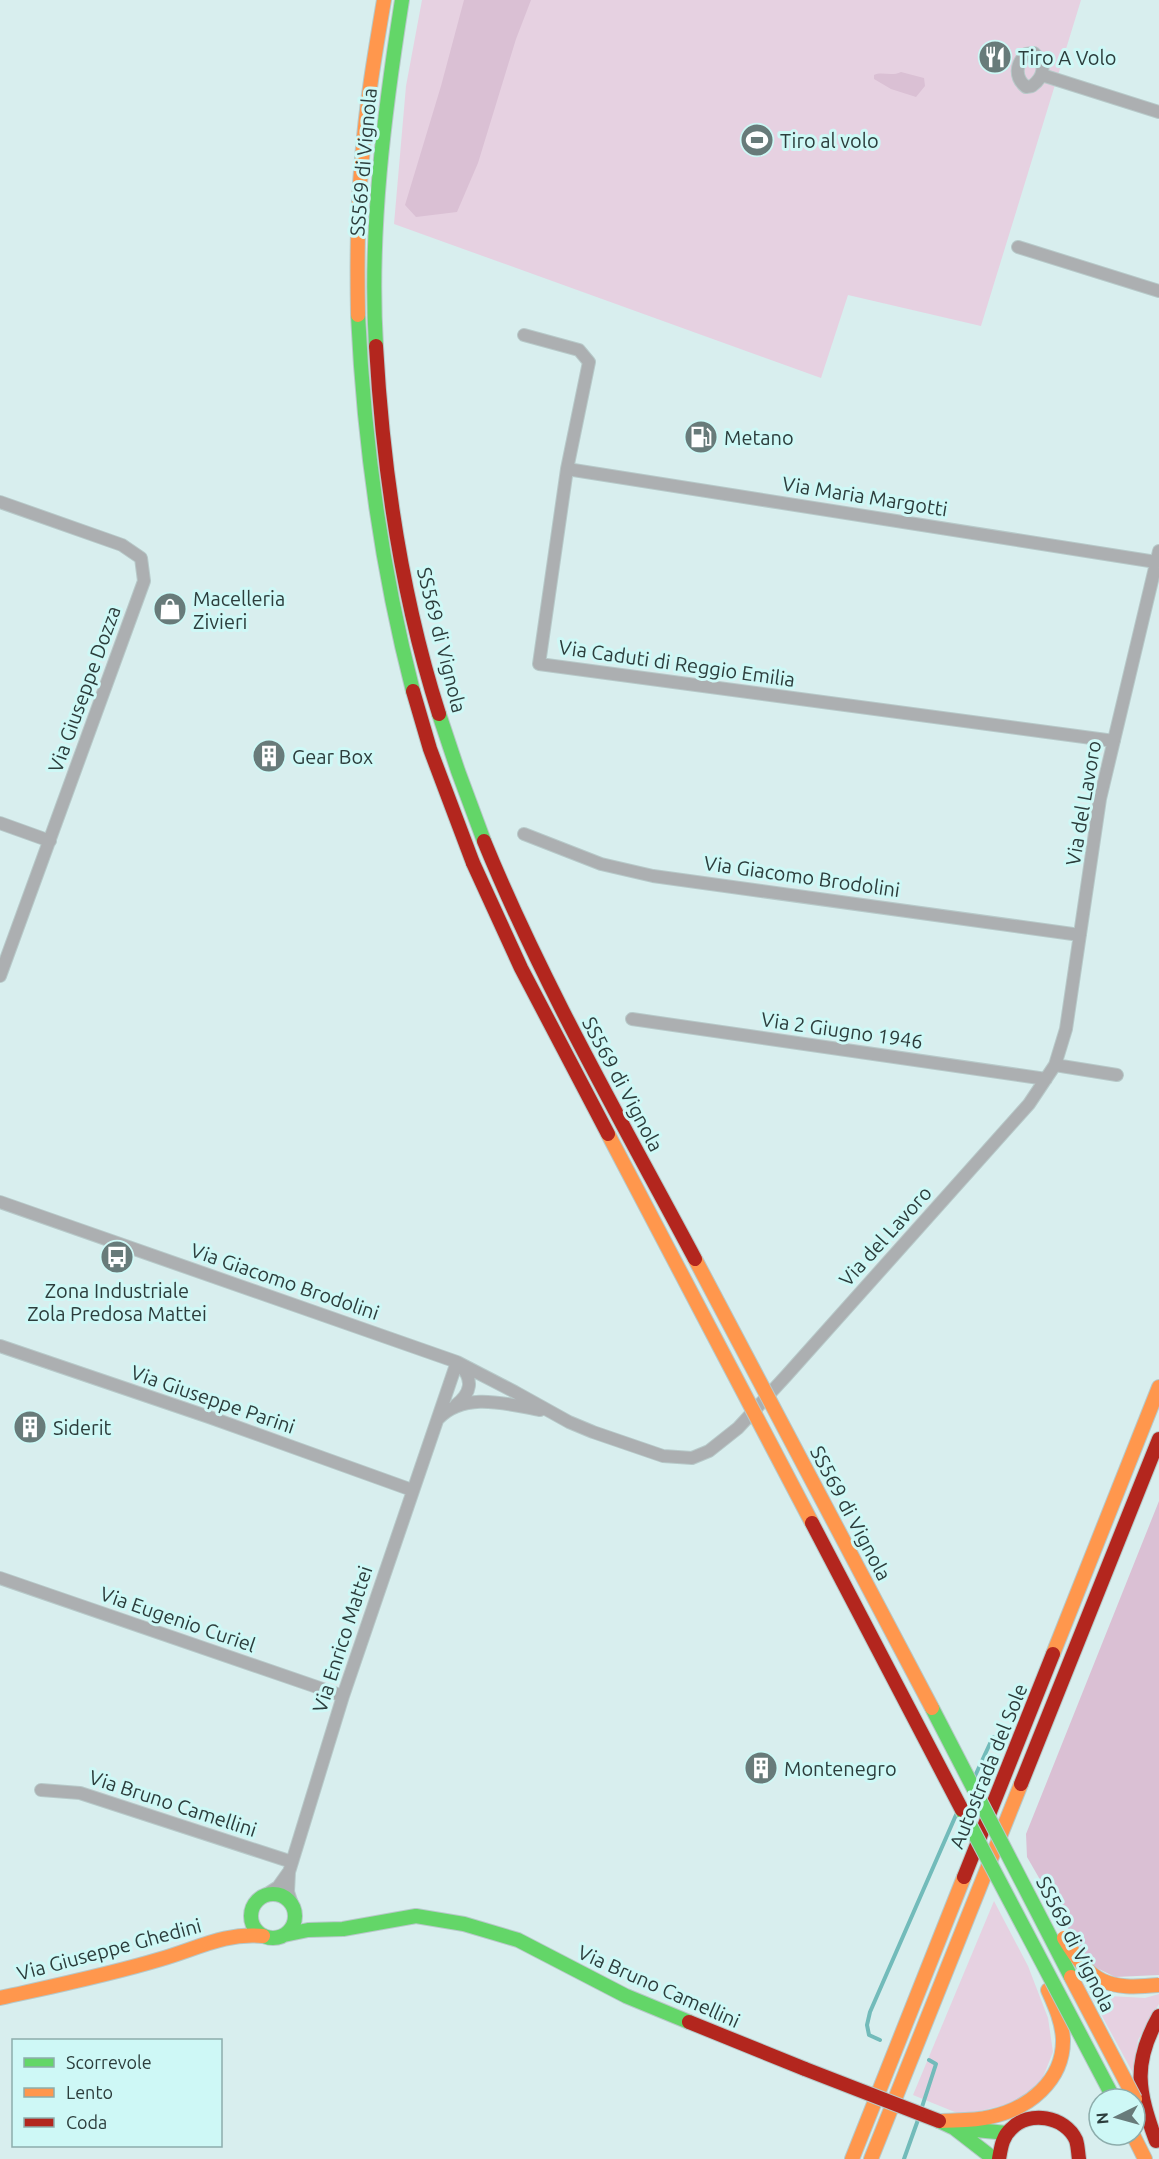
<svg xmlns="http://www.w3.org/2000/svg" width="1159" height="2159" font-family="Ubuntu,sans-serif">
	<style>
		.green { fill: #e6d1e1 }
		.forest { fill: #dac0d4 }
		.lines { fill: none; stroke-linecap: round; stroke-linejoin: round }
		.stream { stroke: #72bbba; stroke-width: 4 }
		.street-casing { stroke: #b7c9c9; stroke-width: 14 }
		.fast-casing { stroke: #b7c9c9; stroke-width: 16 }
		.slow-casing { stroke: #b7c9c9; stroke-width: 16 }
		.jam-casing { stroke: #b7c9c9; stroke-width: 16 }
		.street { stroke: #acafb1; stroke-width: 12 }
		.fast { stroke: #63d668; stroke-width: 14 }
		.slow { stroke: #ff974d; stroke-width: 14 }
		.jam { stroke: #b3261e; stroke-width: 14 }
		.fast-bridge-casing { stroke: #b7c9c9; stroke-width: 16; stroke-linecap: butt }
		.slow-bridge-casing { stroke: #b7c9c9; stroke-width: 16; stroke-linecap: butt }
		.jam-bridge-casing { stroke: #b7c9c9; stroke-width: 16; stroke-linecap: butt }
		.fast-bridge { stroke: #63d668; stroke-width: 14 }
		.slow-bridge { stroke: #ff974d; stroke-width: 14 }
		.jam-bridge { stroke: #b3261e; stroke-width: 14 }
		.labels { text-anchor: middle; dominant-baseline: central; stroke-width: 6; stroke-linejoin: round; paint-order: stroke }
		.poi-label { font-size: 20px; fill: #2c3d3c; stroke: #cef8f6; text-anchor: start }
		.street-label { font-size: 20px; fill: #2c3d3c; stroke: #cef8f6 }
	</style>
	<rect width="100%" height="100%" fill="#d8eeee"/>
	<path class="green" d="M422,0H1081L981,326L848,295L821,378L394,224L406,86Z
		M994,1901L1028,1966L1048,2018L1053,2052L1041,2082L1026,2100L962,2115L913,2095Z
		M1083,1981L1110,1996L1145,1998L1159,1994V2004L1138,2040L1133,2073Z"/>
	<path class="forest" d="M464,0H531L516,39L478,163L457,212L416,217L405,205L441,86Z
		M901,72L924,78L925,86L916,97L891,89L874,79V75C882,71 891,77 901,72Z
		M1159,1501V1975L1115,1977L1095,1967L1076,1942L1027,1857L1026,1834Z"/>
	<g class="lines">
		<path class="stream" d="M975,1776L993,1737
			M880,2040L869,2035L867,2025L870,2012L956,1815
			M921,2110L936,2064L929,2060
			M904,2159L919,2117"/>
		<defs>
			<path id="street" d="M1034,53C1047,64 1044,77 1032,86L1026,87C1014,77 1016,64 1026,54Z
				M1042,75L1159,112
				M1018,247L1159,291
				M524,335L579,350L589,362L567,469L539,664L1114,741
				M567,469L1156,562
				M0,502L122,545L141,558L144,581L0,976
				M0,823L50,841
				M524,834L601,864L653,876L1080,935
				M632,1019L1046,1079
				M1055,1065L1117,1075
				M0,1202L457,1362L515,1392L569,1422L593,1432L663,1456L692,1458L709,1451L738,1428L786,1376L1029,1104L1055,1065L1066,1029L1100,799L1159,551
				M0,1346L209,1417L412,1490
				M456,1405C471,1393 474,1380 460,1365
				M438,1419C464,1391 507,1404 540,1410
				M0,1578L343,1696
				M41,1790L80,1793L292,1862
				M267,1894L278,1887L288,1873
				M292,1904L288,1892L289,1872L343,1696L457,1362"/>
			<path id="fast" d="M358,315C364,443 381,567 413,691
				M376,346C369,231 384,114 402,0
				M439,714L458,771L484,841
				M251 1916a22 22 0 1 1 44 0a22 22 0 1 1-44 0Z
				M284,1935L308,1930L343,1929L416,1916L464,1924L518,1940L626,1996L689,2022
				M939,2121L954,2128L994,2159
				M955,2128L1007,2133"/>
			<path id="slow" d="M358,315C357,263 357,211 362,159C366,106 375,53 384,0
				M1053,1654L1159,1387
				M0,1998C54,1986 108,1975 161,1959C196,1949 226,1932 263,1936
				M939,2121C956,2120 974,2121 990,2117C1028,2109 1064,2081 1063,2039C1062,2021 1055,2006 1048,1990
				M1133,2135L1145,2159
				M852,2159L964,1877
				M871,2159L1021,1784"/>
			<path id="jam" d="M376,346C383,470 401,595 439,714
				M413,691L430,749L473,863
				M1021,1784L1159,1439
				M964,1877L1053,1654
				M689,2022L805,2069
				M1156,2141C1138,2091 1132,2064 1159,2016
				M999,2159C1001,2148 1002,2137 1011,2129C1029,2110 1065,2116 1076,2140C1078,2146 1078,2153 1079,2159"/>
		</defs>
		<use href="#street" class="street-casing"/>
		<use href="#fast" class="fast-casing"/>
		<use href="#slow" class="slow-casing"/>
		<use href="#jam" class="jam-casing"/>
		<use href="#street" class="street"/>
		<use href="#fast" class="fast"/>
		<use href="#slow" class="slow"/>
		<use href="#jam" class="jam"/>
		<defs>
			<path id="fast-bridge" d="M932,1708L1071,1977
				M962,1810L1114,2099"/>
			<path id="slow-bridge" d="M608,1134L812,1523
				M695,1259L932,1708
				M1064,1938C1092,1984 1107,1990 1159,1985
				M1071,1977L1135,2099"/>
			<path id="jam-bridge" d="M484,841C543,985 622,1122 695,1259
				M473,863L521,968L608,1134
				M812,1523L962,1810
				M805,2069L939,2121"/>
		</defs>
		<use href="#fast-bridge" class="fast-bridge-casing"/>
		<use href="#slow-bridge" class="slow-bridge-casing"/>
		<use href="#jam-bridge" class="jam-bridge-casing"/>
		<use href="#fast-bridge" class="fast-bridge"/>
		<use href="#slow-bridge" class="slow-bridge"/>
		<use href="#jam-bridge" class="jam-bridge"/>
	</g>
	<defs>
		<symbol id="restaurant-disc" viewBox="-11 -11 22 22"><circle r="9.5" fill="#687b7a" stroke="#cef8f6"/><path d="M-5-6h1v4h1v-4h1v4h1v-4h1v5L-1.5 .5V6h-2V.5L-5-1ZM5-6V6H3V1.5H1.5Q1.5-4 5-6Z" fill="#fff"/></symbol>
		<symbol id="stadium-disc" viewBox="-11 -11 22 22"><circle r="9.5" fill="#687b7a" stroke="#cef8f6"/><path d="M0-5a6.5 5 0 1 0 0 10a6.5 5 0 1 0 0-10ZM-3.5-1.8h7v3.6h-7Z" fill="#fff"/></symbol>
		<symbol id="fuel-disc" viewBox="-11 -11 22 22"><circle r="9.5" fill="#687b7a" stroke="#cef8f6"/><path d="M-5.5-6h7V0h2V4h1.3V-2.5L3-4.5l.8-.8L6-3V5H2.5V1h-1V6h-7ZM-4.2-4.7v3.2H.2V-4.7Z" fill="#fff"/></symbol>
		<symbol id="shop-disc" viewBox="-11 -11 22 22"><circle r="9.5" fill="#687b7a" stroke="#cef8f6"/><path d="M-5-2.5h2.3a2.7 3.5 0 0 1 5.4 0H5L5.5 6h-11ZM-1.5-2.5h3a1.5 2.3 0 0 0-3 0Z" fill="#fff"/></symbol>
		<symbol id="building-disc" viewBox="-11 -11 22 22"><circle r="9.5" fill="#687b7a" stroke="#cef8f6"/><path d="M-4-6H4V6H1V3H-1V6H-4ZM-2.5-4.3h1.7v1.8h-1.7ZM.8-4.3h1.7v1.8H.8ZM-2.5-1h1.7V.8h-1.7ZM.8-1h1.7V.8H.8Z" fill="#fff"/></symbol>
		<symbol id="bus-disc" viewBox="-11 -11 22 22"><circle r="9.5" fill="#687b7a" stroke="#cef8f6"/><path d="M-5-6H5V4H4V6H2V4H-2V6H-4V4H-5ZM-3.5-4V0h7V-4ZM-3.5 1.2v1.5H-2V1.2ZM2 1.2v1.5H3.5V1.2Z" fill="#fff"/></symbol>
	</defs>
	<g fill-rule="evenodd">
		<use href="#restaurant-disc" x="976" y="38" width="38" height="38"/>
		<use href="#stadium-disc" x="738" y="121" width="38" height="38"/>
		<use href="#fuel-disc" x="682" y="418" width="38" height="38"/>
		<use href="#shop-disc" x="151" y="590" width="38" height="38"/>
		<use href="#building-disc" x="250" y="737" width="38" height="38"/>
		<use href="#bus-disc" x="98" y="1238" width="38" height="38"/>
		<use href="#building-disc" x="11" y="1408" width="38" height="38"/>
		<use href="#building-disc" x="742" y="1749" width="38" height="38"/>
	</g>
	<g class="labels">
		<g class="poi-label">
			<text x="1018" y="57">Tiro A Volo</text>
			<text x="780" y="140">Tiro al volo</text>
			<text x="724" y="437">Metano</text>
			<text x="193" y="598">Macelleria<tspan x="193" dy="23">Zivieri</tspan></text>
			<text x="292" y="756">Gear Box</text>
			<text x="117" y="1290" text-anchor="middle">Zona Industriale<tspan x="117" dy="23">Zola Predosa Mattei</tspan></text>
			<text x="53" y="1427">Siderit</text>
			<text x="784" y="1768">Montenegro</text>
		</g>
		<g class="street-label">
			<text transform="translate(363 162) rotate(-85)">SS569 di Vignola</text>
			<text transform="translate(865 496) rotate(9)">Via Maria Margotti</text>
			<text transform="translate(442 640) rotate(76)">SS569 di Vignola</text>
			<text transform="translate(677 663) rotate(8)">Via Caduti di Reggio Emilia</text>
			<text transform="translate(84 689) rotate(-70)">Via Giuseppe Dozza</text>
			<text transform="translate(1083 803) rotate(-80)">Via del Lavoro</text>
			<text transform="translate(802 876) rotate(8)">Via Giacomo Brodolini</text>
			<text transform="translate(842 1030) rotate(8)">Via 2 Giugno 1946</text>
			<text transform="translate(623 1084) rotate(62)">SS569 di Vignola</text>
			<text transform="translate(885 1236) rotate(-48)">Via del Lavoro</text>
			<text transform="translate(285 1281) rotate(19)">Via Giacomo Brodolini</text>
			<text transform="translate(213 1399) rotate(19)">Via Giuseppe Parini</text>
			<text transform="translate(851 1513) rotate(62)">SS569 di Vignola</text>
			<text transform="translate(178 1619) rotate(19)">Via Eugenio Curiel</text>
			<text transform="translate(342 1639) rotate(-72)">Via Enrico Mattei</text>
			<text transform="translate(988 1766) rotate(-68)">Autostrada del Sole</text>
			<text transform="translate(173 1803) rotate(18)">Via Bruno Camellini</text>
			<text transform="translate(1076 1944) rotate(63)">SS569 di Vignola</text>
			<text transform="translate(109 1949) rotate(-15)">Via Giuseppe Ghedini</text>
			<text transform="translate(659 1986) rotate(24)">Via Bruno Camellini</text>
		</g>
	</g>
	<rect x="12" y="2039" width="210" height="108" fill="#cef8f6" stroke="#8dadac" stroke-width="1.5"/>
	<rect x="24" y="2058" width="30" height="9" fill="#63d668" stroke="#8dadac" stroke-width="1.5"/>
	<text x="66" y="2069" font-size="18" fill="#2c3d3c">Scorrevole</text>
	<rect x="24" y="2088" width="30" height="9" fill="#ff974d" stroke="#8dadac" stroke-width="1.5"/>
	<text x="66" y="2099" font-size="18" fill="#2c3d3c">Lento</text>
	<rect x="24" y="2118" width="30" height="9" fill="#b3261e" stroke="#8dadac" stroke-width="1.5"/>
	<text x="66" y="2129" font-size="18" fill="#2c3d3c">Coda</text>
	<g transform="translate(1117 2117) rotate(265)"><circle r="28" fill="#cef8f6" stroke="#8dadac" stroke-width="1.5"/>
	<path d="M0-4.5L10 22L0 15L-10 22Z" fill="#687b7a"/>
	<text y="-9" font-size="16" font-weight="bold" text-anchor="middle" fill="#2c3d3c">N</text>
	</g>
</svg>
